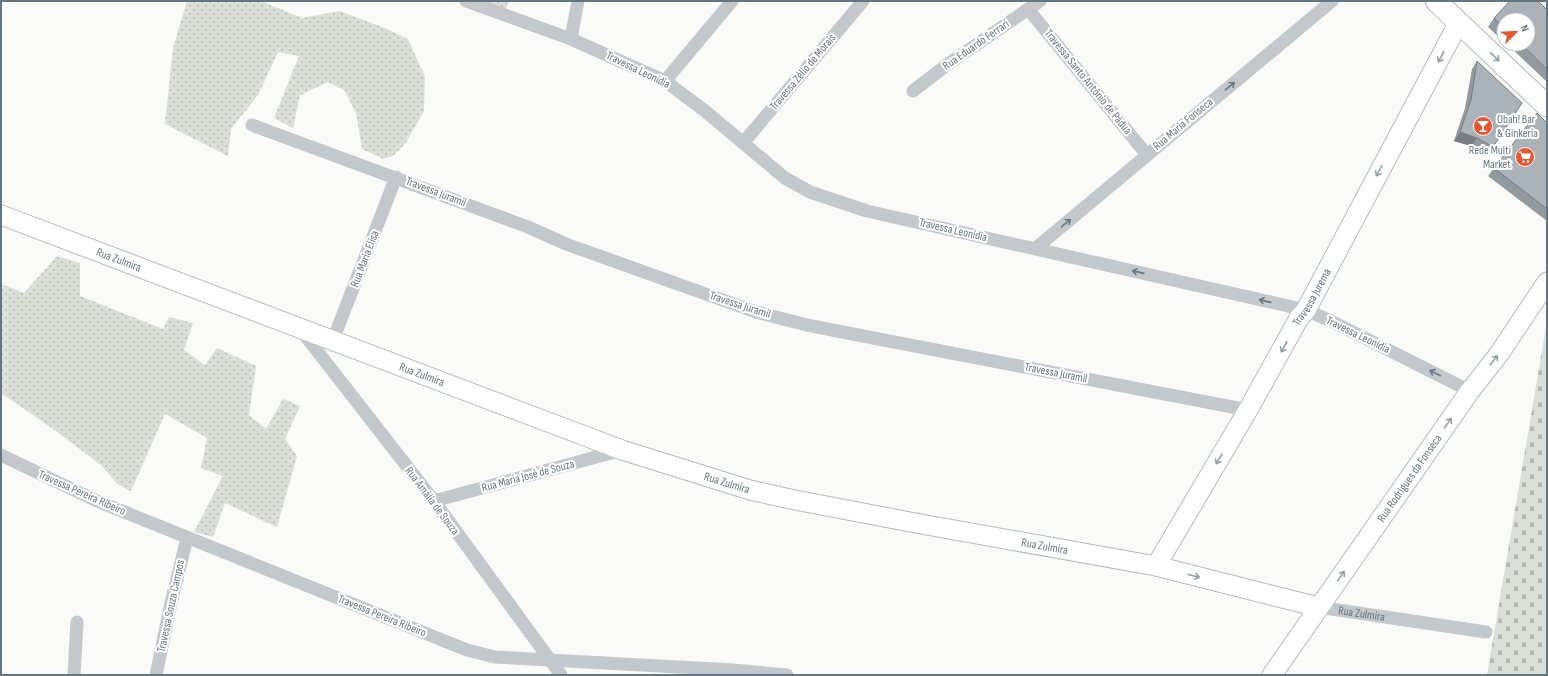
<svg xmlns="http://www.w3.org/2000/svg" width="1548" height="676" font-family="'Sofia Sans Condensed',sans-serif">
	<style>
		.grass { fill: url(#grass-dots) }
		.cemetery { fill: url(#cemetery-stones) }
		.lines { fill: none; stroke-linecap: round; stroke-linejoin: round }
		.secondary-casing { stroke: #b3babf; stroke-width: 21 }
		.primary-casing { stroke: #b5babe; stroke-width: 23 }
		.street { stroke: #c3c8cc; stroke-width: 13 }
		.secondary { stroke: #fff; stroke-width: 19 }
		.primary { stroke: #fff; stroke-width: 21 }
		.wall { fill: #929a9f }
		.shaded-wall { fill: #777d82 }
		.building { fill: #aab3b9; stroke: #777d82 }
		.oneway { stroke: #939fa8 }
		.oneway2 { stroke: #6a7a87 }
		.labels { text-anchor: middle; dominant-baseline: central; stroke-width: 4; stroke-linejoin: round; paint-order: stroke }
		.street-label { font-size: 12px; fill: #657683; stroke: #fff }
		.poi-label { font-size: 12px; fill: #657683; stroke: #fff; text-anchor: start }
	</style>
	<defs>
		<pattern id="grass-dots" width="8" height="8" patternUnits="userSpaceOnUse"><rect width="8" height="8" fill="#dadfd7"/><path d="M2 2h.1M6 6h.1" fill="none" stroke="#b4b9b4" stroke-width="1.8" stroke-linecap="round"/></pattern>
		<pattern id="cemetery-stones" width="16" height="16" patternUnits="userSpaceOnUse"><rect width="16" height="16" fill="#dadfd7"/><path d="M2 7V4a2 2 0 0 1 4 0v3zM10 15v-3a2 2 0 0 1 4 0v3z" fill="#b4b9b4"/></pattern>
	</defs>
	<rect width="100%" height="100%" fill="#fafaf8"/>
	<path class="grass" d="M187,1H261L302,18L340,11L387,29L408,39L425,77L424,111L405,144L393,156L383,159L362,149L356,113L344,90L328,82L300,95L293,128L274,118L299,56L278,52L258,95L231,129L228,156L165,124L173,48Z
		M484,1H509L506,9Z
		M57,256L80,263V296L163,329L169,317L193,323L184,350L205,365L217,348L256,366L249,415L266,429L283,399L300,406L285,439L297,456L277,527L225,503L213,537L194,532L223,476L201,468L207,438L165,414L131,491L117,484L102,466L56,431L1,393V284L24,293Z"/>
	<path class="cemetery" d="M1547,321V675H1487Z"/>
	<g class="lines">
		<defs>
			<g id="secondary">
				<path id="s2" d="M1,215L622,450L750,490L795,500L910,522L1156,566L1318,607"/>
				<path id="s3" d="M1156,566L1248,410L1299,318L1306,310L1459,22"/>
				<path id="s4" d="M1272,675L1470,391L1499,354L1547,282"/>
			</g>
			<path id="primary" d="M1436,1L1547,106"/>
		</defs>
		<use href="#secondary" class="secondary-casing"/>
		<use href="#primary" class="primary-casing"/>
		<g class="street">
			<path d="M466,1L571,39L665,81L705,111L785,178L810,192L867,211L1306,310L1331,321L1470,391"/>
			<path d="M1028,9L1147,155"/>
			<path d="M571,39L578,1"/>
			<path d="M665,81L732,1"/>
			<path d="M913,91L948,64L1040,1"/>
			<path d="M252,125L528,227L566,244L756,312L807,325L863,336L1248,410"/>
			<path d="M743,143L863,1"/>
			<path d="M1036,248L1332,1"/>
			<path d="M300,329L434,501L561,675"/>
			<path d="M333,340L396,177"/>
			<path d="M1,455L97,501L467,650L495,657L733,670L787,675"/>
			<path d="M434,501L622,450"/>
			<path id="s1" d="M1318,607L1486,632"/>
			<path d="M74,675L77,622"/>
			<path d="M156,675L171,603L187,538"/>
		</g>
		<use href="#secondary" class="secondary"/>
		<use href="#primary" class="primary"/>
	</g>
	<path class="wall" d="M1547,10V82L1507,44H1528L1504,20V42L1488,27L1494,18Z
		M1477,61L1493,147L1487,155L1471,146L1454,141L1465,108L1472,69Z
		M1547,123V221L1488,176L1494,168Z"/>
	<path class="shaded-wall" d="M1460,132L1477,138L1471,146L1454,141Z"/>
	<path class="building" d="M1510,1H1538L1547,10V69L1521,44H1528V20H1504V28L1494,18Z
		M1477,61L1522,103L1493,147L1477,138L1460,132L1471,100Z
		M1537,113L1547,123V209L1494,168Z"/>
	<defs><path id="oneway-shaft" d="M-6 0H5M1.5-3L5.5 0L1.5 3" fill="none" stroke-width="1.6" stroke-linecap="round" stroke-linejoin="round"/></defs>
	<g class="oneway">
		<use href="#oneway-shaft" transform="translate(1441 57) rotate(118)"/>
		<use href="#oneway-shaft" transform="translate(1495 57) rotate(44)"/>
		<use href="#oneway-shaft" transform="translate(1379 171) rotate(118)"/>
		<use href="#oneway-shaft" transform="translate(1284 347) rotate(119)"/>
		<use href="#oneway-shaft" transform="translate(1494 360) rotate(-52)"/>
		<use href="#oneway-shaft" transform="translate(1448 423) rotate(-55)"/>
		<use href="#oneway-shaft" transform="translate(1219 459) rotate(121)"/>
		<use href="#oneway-shaft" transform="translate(1194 576) rotate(14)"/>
		<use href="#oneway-shaft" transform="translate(1341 576) rotate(-55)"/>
	</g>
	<g class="oneway2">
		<use href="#oneway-shaft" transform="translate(1230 86) rotate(-40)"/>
		<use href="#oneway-shaft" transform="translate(1066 223) rotate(-40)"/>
		<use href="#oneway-shaft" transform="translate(1138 272) rotate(-167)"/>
		<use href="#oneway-shaft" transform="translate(1265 301) rotate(-167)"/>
		<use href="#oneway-shaft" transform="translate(1435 373) rotate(-153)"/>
	</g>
	<defs>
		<symbol id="bar-disc" viewBox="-11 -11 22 22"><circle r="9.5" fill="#e4572e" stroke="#fff"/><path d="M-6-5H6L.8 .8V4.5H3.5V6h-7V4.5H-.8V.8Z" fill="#fff"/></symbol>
		<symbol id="supermarket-disc" viewBox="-11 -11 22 22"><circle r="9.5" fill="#e4572e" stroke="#fff"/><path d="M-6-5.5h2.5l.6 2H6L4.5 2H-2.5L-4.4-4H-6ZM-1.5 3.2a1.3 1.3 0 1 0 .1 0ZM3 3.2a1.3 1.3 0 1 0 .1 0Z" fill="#fff"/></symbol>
	</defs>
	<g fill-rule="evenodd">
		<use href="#bar-disc" x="1472" y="115" width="22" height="22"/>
		<use href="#supermarket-disc" x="1514" y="146" width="22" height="22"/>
	</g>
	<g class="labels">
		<g class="street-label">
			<text transform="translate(976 45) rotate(-35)">Rua Eduardo Ferrari</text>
			<text transform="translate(638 70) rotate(26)">Travessa Leonídia</text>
			<text transform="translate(803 72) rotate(-50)">Travessa Zélio de Morais</text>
			<text transform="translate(1088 82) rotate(51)">Travessa Santo Antônio de Pádua</text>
			<text transform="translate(1183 124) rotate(-40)">Rua Maria Fonseca</text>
			<text transform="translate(436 192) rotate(21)">Travessa Juramil</text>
			<text transform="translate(953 230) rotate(13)">Travessa Leonídia</text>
			<text transform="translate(365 259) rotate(-69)">Rua Maria Elisa</text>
			<text stroke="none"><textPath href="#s2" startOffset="126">Rua Zulmira</textPath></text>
			<text stroke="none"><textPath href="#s3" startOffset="311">Travessa Jurema</textPath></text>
			<text transform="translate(740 305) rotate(18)">Travessa Juramil</text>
			<text transform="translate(1358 335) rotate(26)">Travessa Leonídia</text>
			<text transform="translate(1056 373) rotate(11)">Travessa Juramil</text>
			<text stroke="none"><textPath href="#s2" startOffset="450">Rua Zulmira</textPath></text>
			<text transform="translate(528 476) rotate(-15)">Rua Maria José de Souza</text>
			<text stroke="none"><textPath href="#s4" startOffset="240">Rua Rodrigues da Fonseca</textPath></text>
			<text stroke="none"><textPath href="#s2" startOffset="774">Rua Zulmira</textPath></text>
			<text transform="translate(82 493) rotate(24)">Travessa Pereira Ribeiro</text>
			<text transform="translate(432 501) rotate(53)">Rua Amália de Souza</text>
			<text stroke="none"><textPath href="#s2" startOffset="1098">Rua Zulmira</textPath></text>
			<text transform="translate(171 606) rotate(-78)">Travessa Souza Campos</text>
			<text stroke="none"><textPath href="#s1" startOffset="44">Rua Zulmira</textPath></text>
			<text transform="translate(382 616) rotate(22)">Travessa Pereira Ribeiro</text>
		</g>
		<g class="poi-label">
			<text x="1497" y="119">Obah! Bar<tspan x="1497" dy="14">&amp; Ginkeria</tspan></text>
			<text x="1511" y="150" text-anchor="end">Rede Multi<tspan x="1511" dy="14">Market</tspan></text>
		</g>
	</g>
	<rect width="1548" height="676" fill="none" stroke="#657683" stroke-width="4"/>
	<g transform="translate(1516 32) rotate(66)"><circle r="19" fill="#ffffff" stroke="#c1c8cd"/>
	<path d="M0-3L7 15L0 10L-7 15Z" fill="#e4572e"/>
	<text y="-6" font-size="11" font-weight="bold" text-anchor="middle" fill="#657683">N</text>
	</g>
</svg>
